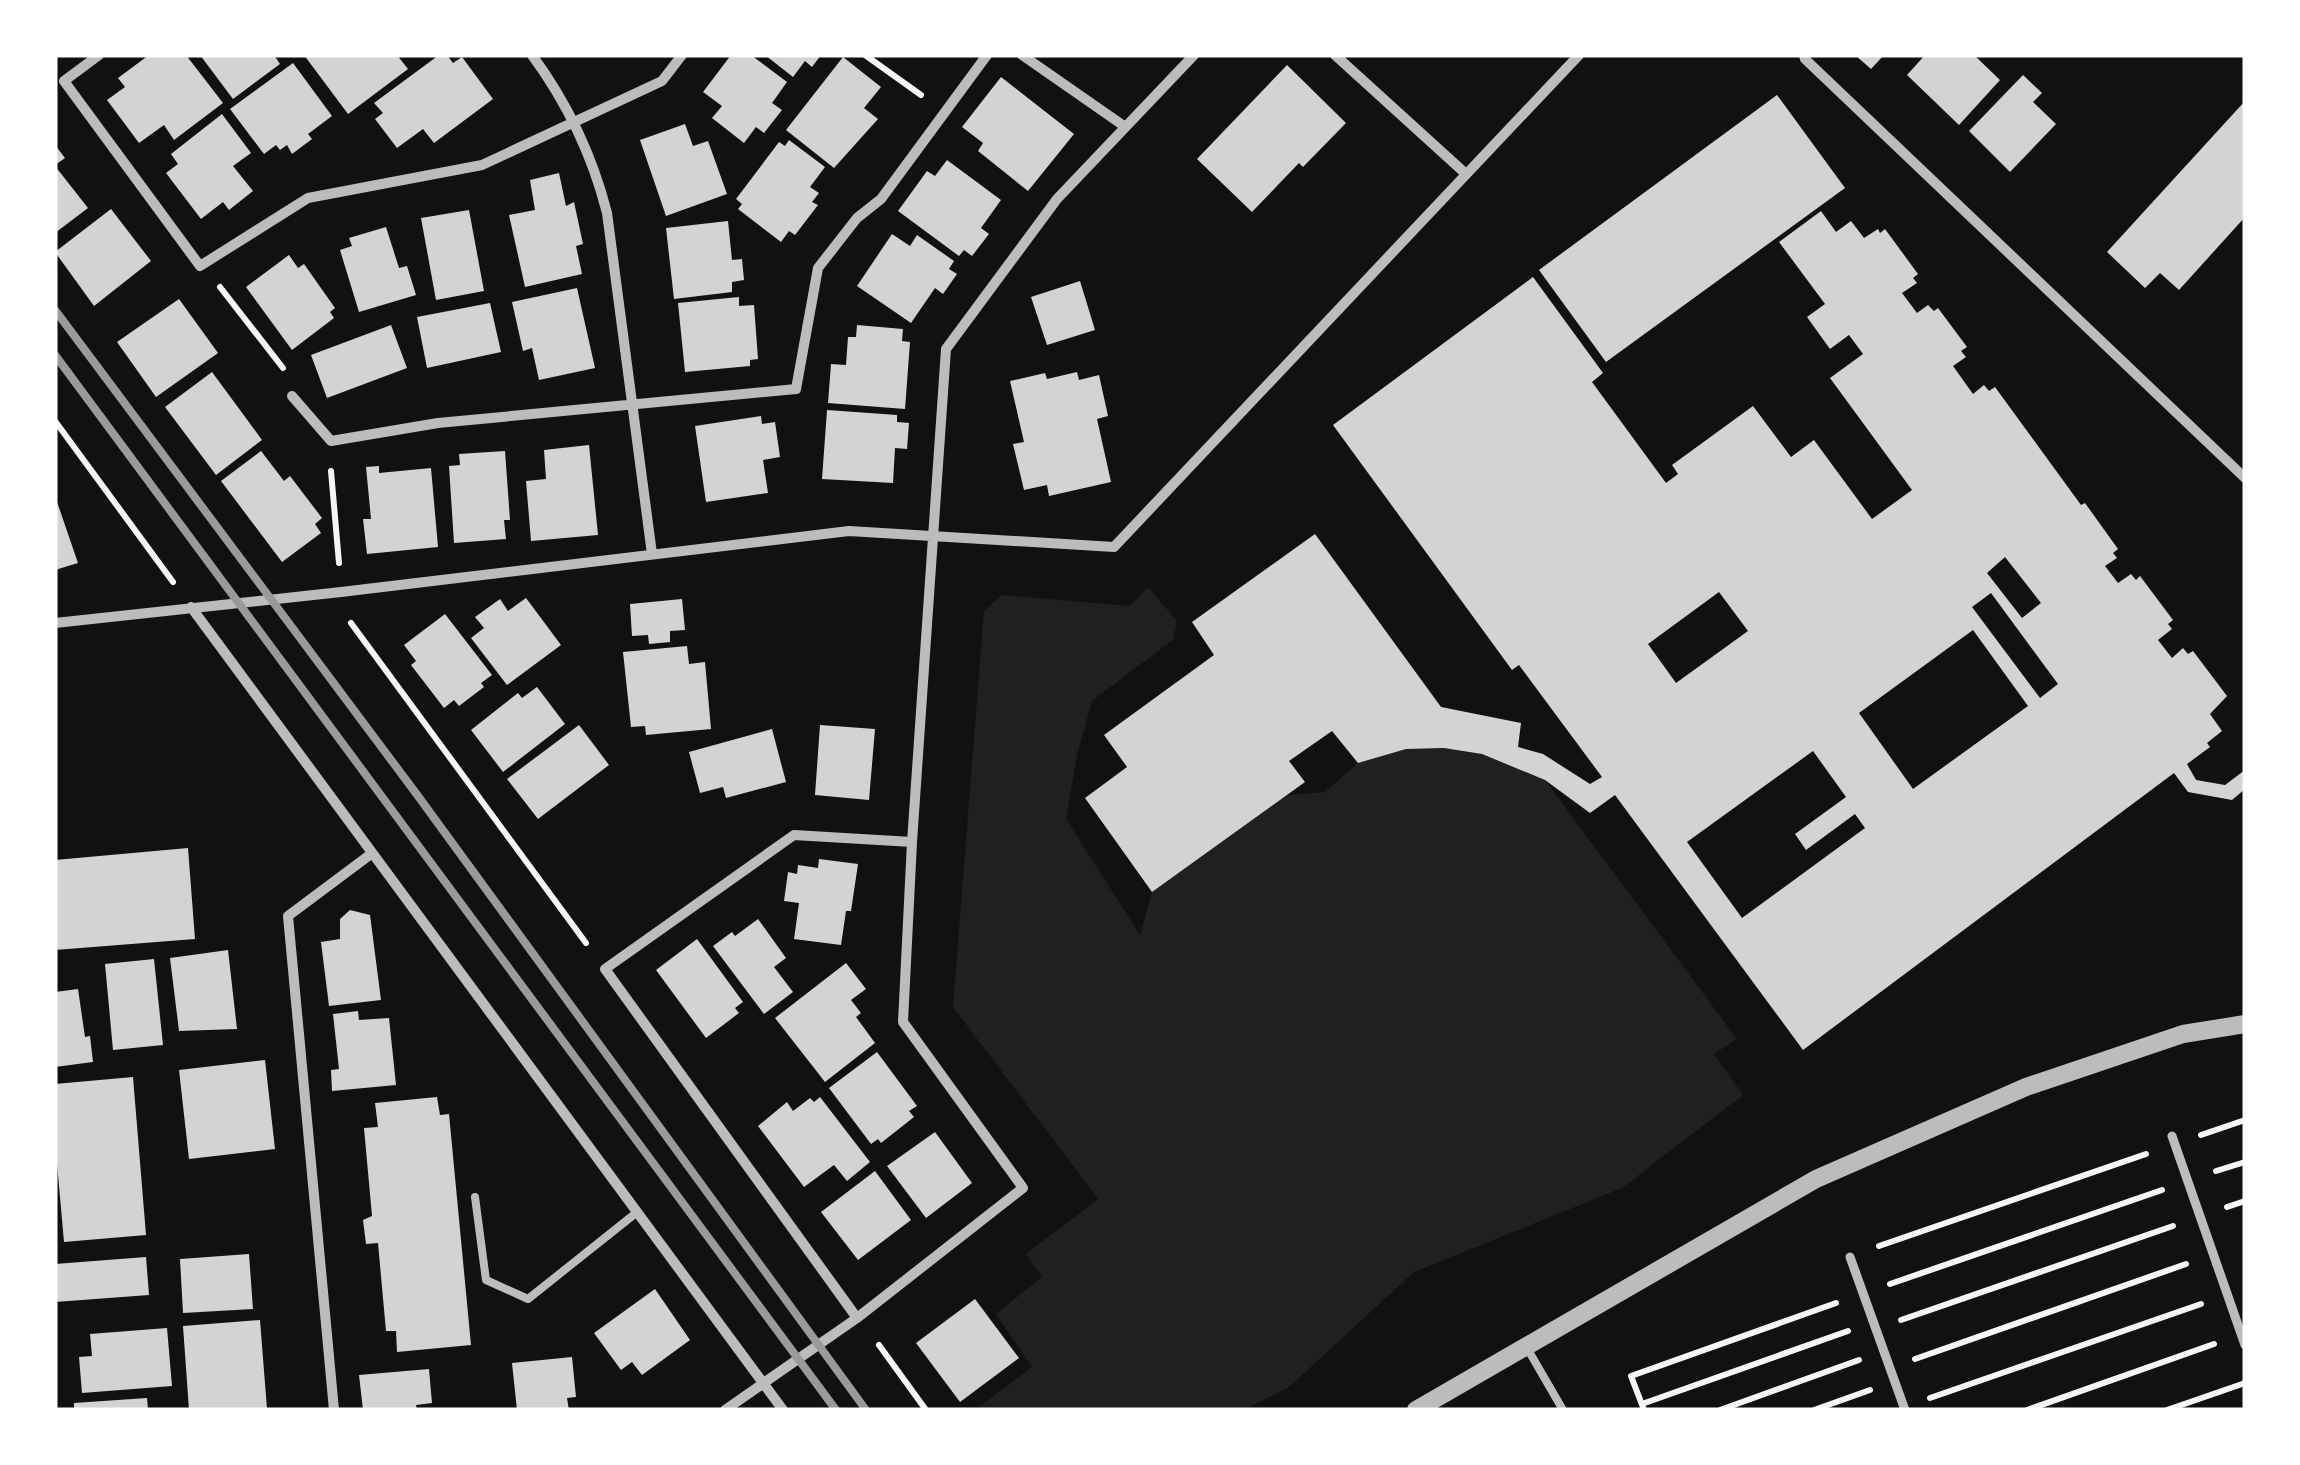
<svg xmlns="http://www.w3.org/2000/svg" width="2300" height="1465" font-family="Quicksand,sans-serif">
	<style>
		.green { fill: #202020 }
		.building { fill: #d3d3d3; fill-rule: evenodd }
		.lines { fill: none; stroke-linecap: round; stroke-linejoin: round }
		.path { stroke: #f5f5f5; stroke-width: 6 }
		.service { stroke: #bcbcbc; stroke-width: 8 }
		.pedestrian { stroke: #bcbcbc; stroke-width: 9 }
		.minor { stroke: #bcbcbc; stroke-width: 10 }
		.tertiary { stroke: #bcbcbc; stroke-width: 18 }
		.rail { stroke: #9a9a9a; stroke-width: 8 }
	</style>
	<rect width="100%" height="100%" fill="#111"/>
	<path class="green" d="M1148,587L1177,621L1173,640L1092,701L1077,755L1066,819L1140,935L1152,892L1288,795L1325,792L1358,763L1406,749L1444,748L1482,754L1545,780L1737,1039L1714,1054L1743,1095L1622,1188L1414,1272L1289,1387L1244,1410H975L1032,1367L996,1314L1042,1277L1026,1254L1098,1199L953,1007L984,611L1002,595L1130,606Z"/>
	<path class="building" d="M149,55H186L223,103L174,140L164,125L139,143L107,100L125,87L118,78Z
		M200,55H274L280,64L233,99Z
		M304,55H397L408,69L348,114Z
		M439,55H447L453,63L462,57L493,99L434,143L423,129L397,148L375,119L383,113L374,103Z
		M731,55H751L787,82L772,103L782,110L764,133L756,127L744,143L712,118L722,106L703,92Z
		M765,55H821L812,67L805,61L793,77Z
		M1855,55H1884L1871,69Z
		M1925,55H1974L2000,80L1959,125L1907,75Z
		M843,57L881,87L864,108L878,119L834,168L786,130Z
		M293,63L332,116L308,134L312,139L292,154L287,145L280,150L276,145L264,154L230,109Z
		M1287,65L1346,123L1303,167L1299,163L1252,212L1197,159Z
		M2023,75L2042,93L2033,102L2056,124L2010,172L1969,131Z
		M1001,77L1074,134L1028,191L978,151L983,143L962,127Z
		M1777,95L1845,188L1606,362L1539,270Z
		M2245,101V217L2179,290L2160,273L2145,288L2107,252Z
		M222,114L251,153L233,166L253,191L229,210L223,202L201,219L166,173L178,164L171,154Z
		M685,124L693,146L708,141L727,194L666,216L640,140Z
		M789,140L825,167L810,187L819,193L812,202L818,205L795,235L789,231L781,242L738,209L742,204L736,199L779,142L785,146Z
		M55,145L65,158L55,165Z
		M947,160L1001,200L981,228L989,234L972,256L964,250L959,256L898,211L927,171L935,176Z
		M55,166L88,208L55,233Z
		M559,173L566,206L574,202L583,244L576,246L582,274L525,287L509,215L535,210L530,180Z
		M111,209L151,261L94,306L55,252Z
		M469,210L484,291L436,300L421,218Z
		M1821,211L1836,232L1851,221L1864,238L1878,229L1880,233L1885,229L1918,274L1913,278L1917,283L1902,293L1917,313L1928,305L1934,311L1938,308L1967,347L1961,351L1966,357L1953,366L1973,394L1984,385L1989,391L1995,387L2081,505L2085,503L2118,549L2113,553L2117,558L2105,566L2118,583L2131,574L2136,580L2140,576L2173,620L2168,624L2172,629L2158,640L2172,658L2183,648L2188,654L2193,651L2227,696L2210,714L2222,731L2207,743L2210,747L2187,764L2196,780L2225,785L2245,770V789L2232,800L2188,792L2174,773L1803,1050L1615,795L1590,813L1545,780L1482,754L1444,748L1406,749L1358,763L1332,731L1289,761L1305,782L1152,892L1085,798L1127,767L1104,735L1214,655L1192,622L1315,534L1441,707L1521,723L1518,747L1543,754L1590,784L1602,777L1519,665L1512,670L1333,425L1533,277L1603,373L1592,382L1666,483L1678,474L1672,465L1753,406L1791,457L1814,440L1872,519L1912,490L1830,378L1863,354L1849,335L1830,349L1807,317L1825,304L1779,242ZM2005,557L2041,603L2022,618L1987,573ZM1719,592L1748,631L1676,683L1648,644ZM1991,593L2058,684L2040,698L1972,607ZM1973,630L2028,706L1913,789L1859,713ZM1813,751L1846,797L1795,834L1806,850L1855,814L1865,828L1742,918L1687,842Z
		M728,221L732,260L742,259L744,280L732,282V292L674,299L666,228Z
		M386,227L399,268L407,266L416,295L359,312L340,250L352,246L349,238Z
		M892,234L910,246L917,235L954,261L949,269L957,274L943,294L935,288L911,323L857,286Z
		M289,255L298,268L304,264L335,308L330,312L334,318L292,350L246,287Z
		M1080,281L1095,330L1047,345L1031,297Z
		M577,288L595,368L539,380L532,348L523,351L512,302Z
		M739,297V306L754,305L758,359L750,360V366L685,372L678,303Z
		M179,299L218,353L156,397L117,342Z
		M490,303L501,352L427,368L417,317Z
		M391,325L407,368L327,398L311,355Z
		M857,325L903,329L902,341L910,342L905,409L828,403L831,364L846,365L848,337H856Z
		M212,372L262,440L216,475L165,407Z
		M1077,372L1079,380L1099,375L1108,416L1097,419L1111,482L1049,496L1047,485L1024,490L1013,444L1024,442L1010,381L1045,373L1047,379Z
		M827,410L897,415V422L909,423L907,449L895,448L893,483L822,479Z
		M761,416L762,424L775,422L780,457L763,460L768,493L706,502L695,426Z
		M589,445L598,535L531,541L526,481L546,479L544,450Z
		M261,451L284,481L290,476L322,518L315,524L321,533L282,562L221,481Z
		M505,451L510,520H504L506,539L454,543L449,466L460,465L459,454Z
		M379,466V473L431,468L438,547L367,554L363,519H371L366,467Z
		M55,496L78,563L55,570Z
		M526,598L561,645L507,685L471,638L484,628L475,617L500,599L508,611Z
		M682,599L685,630L670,631V642L649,644L648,635L632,636L630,604Z
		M445,614L492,675L481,683L484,687L459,706L454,700L444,708L411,665L416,661L404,645Z
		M687,646L689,664L705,662L711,729L646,735L645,726L631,727L623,652Z
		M537,687L565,724L503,772L471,730L518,693L522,698Z
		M579,725L609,765L538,819L507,779Z
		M820,725L875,729L869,800L815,795Z
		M772,729L786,782L726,798L723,787L700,793L689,752Z
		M188,848L195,939L55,950V860Z
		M819,859L858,864L851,911H846L841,945L794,939L799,903L784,901L788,872L797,874L798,865L818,868Z
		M350,910L370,915L381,1000L329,1006L321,942L340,939V919Z
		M758,919L786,958L774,967L793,992L764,1014L713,946L732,932L735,936Z
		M697,939L743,1002L735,1008L739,1013L706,1038L656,970Z
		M228,950L237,1029L179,1031L170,958Z
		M154,959L163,1045L113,1050L105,964Z
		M846,963L866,989L851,1000L861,1013L856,1017L875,1043L825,1082L775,1018Z
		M78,989L85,1037L90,1036L93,1062L55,1067V992Z
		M358,1011L359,1020L389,1018L396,1085L332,1091L331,1070L339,1069L333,1014Z
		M877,1052L917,1106L909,1111L914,1117L881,1143L878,1139L871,1144L829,1088Z
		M265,1060L275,1149L189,1159L179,1070Z
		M133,1077L146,1235L64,1242L55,1141V1084Z
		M437,1097L440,1115L449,1114L471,1345L397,1352L396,1331H386L378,1243L366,1244L363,1220L372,1216L364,1128L378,1127L375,1103Z
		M820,1097L870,1162L847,1181L834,1165L804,1187L758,1126L787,1102L793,1111L810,1098L814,1102Z
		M935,1132L972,1183L926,1218L887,1166Z
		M875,1171L911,1220L858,1260L821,1212Z
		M249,1254L253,1309L183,1313L180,1259Z
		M146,1257L149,1295L55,1302V1264Z
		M655,1289L690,1340L642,1375L632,1362L621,1370L594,1333Z
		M975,1299L1019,1358L960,1402L916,1343Z
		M260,1320L267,1409L189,1410L183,1326Z
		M167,1328L172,1386L82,1393L79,1357L92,1356L90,1334Z
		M572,1357L576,1397L567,1398L569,1410H517L512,1363Z
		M429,1369L432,1403L416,1405L417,1410H363L359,1375Z
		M147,1398L148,1410H74V1403Z"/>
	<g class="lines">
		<path class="path" d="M865,55L921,95
			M220,287L283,368
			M55,421L173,582
			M331,471L339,563
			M351,623L586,943
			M2201,1135L2245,1120
			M2216,1171L2245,1162
			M2227,1207L2245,1201
			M1879,1246L2146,1154
			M1890,1284L2162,1190
			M1901,1320L2173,1226
			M879,1345L926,1410
			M1915,1359L2186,1264
			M1930,1398L2201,1304
			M1642,1404L1848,1331
			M1644,1410L1631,1376L1836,1303
			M1720,1410L1859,1360
			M1814,1410L1870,1390
			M2027,1410L2214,1344
			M2167,1410L2245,1383"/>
		<path class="service" d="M475,1197L486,1280L528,1299L636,1213
			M1527,1348L1563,1410"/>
		<path class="pedestrian" d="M2172,1136L2245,1345
			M1850,1257L1905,1410"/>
		<path class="minor" d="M99,55L64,81L200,266L308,198L482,165L662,81L682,55
			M532,55C568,104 592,154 607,213L652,554
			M1022,55L1124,126
			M1335,55L1466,174
			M1804,55L1805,59L2245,478
			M292,396L331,441L438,423L796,389L818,268L857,218L881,199L987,55
			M191,607L783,1410
			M55,623L341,592L849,531L1114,547L1579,55
			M857,1318L605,969L794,835L912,842
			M334,1410L288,916L371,854
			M725,1410L857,1318L1023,1188L903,1022L912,842L946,349L1057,199L1194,55"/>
		<path class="tertiary" d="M1416,1410L1816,1179L2026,1087L2183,1034L2245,1024"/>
		<path class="rail" d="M55,310L418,796L866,1410
			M55,355L836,1410"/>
	</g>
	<rect width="2300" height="1465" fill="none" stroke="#ffffff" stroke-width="115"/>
</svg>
